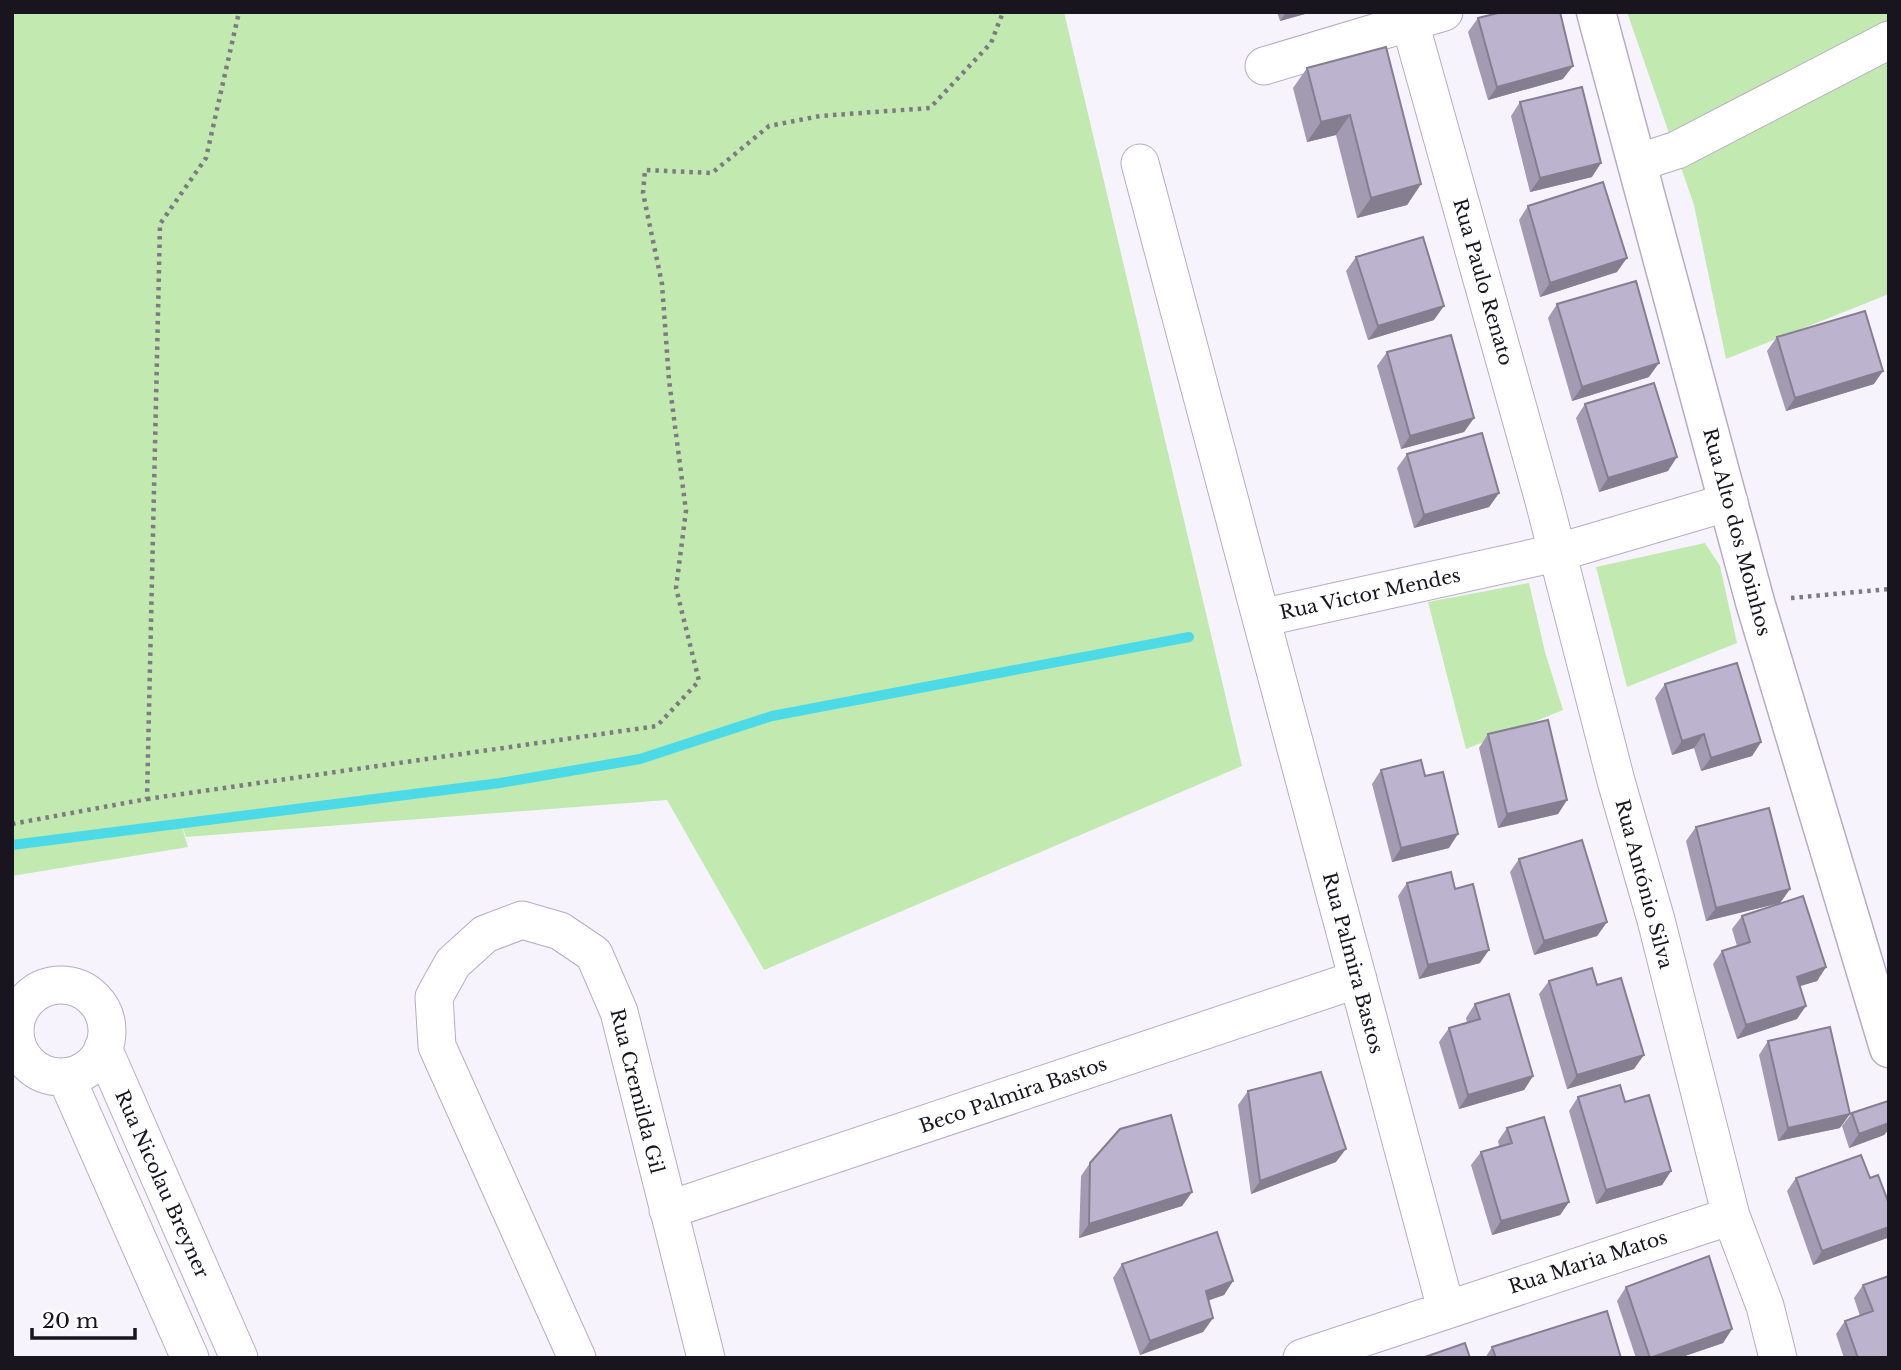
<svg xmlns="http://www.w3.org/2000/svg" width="1901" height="1370" font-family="'Libre Baskerville',serif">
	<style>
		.green { fill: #c1e9b0 }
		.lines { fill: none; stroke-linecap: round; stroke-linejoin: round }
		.stream { stroke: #4cdbe6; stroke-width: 10 }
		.street-casing { stroke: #b7acc4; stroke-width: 39 }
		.secondary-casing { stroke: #b7acc4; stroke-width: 41 }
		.path { stroke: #7e7a83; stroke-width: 4.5; stroke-dasharray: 3.5 5; stroke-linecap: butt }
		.street { stroke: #fff; stroke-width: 37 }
		.secondary { stroke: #fff; stroke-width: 38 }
		.wall { fill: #a29bb1 }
		.shaded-wall { fill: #847e90 }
		.building { fill: #bcb4ce; stroke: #847e90; stroke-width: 2 }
		.labels { text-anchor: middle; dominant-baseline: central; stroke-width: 5; stroke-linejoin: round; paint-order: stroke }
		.street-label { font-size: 19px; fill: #19151e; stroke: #fff }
	</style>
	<rect width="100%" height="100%" fill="#f7f3fd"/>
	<path class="green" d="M12,12H1064L1242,766L764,970L667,800L186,837L178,814L188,847L12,876Z
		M1627,12H1889V294L1726,359L1694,205Z
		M1705,543L1720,566L1737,643L1627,687L1596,567Z
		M1529,583L1545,652L1563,710L1466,749L1428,602Z"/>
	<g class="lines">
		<path class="stream" d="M12,845L500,783L640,759L772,716L1189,637"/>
		<defs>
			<path id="street" d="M1407,12L1544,501L1616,781L1656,920L1731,1216
				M1264,66L1444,12
				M1140,163L1261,618L1556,553L1729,502
				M1637,163L1677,150L1889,40
				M1261,618L1446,1309
				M15 1031a46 46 0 1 1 92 0a46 46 0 1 1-92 0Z
				M103,1048L239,1358
				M66,1077L190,1358
				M668,1210L1358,979
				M577,1358L437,1046L434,997L453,963L485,934L522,920L560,931L594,954L619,1012L706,1358
				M1302,1358L1731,1216L1765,1306L1778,1358"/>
			<path id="secondary" d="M1596,12L1755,602L1889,1048"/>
		</defs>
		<use href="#street" class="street-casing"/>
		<use href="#secondary" class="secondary-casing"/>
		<path class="path" d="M1791,598L1889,589
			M147,799L657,726L699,681L676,588L686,511L669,380L662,284L643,193L645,170L712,173L769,126L820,116L930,108L991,43L1003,12
			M12,824L147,799L160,224L206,158L239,12"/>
		<use href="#street" class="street"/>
		<use href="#secondary" class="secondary"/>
	</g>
	<path class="wall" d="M1277,12H1312L1280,21Z
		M1478,18L1563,79L1488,100L1468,32Z
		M1307,68L1421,184L1407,205L1357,218L1336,135L1307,142L1293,88Z
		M1520,102L1592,177L1530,192L1511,116Z
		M1528,206L1617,272L1540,297L1519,220Z
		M1356,257L1434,320L1368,340L1346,271Z
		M1557,304L1649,377L1572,401L1548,318Z
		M1777,337L1874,384L1786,411L1767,351Z
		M1387,352L1474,418L1464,432L1401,449L1377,366Z
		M1585,404L1668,471L1599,492L1576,418Z
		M1407,454L1499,493L1489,507L1414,528L1397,468Z
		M1665,684L1761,742L1752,756L1701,771L1694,748L1672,755L1655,698Z
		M1488,734L1567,800L1558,814L1498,828L1479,748Z
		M1381,770L1425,776L1449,848L1392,862L1372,784Z
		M1696,827L1790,889L1780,903L1706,921L1686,841Z
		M1519,859L1607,922L1597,936L1534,955L1510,872Z
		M1407,883L1455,889L1480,963L1419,979L1398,896Z
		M1742,916L1826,967L1817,981L1800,986L1797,1019L1737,1039L1713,964L1722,951L1737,946L1732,929Z
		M1549,981L1597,985L1634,1069L1567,1089L1539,994Z
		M1475,1004L1533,1076L1524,1090L1459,1109L1439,1042L1449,1028L1467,1023L1466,1018Z
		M1768,1041L1840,1128L1778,1141L1759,1055Z
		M1248,1091L1336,1162L1251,1194L1238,1105Z
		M1578,1097L1625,1102L1671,1171L1662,1185L1596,1204L1569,1111Z
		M1889,1105V1129L1884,1135L1849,1148L1842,1126L1852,1113Z
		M1507,1128L1569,1202L1560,1215L1492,1235L1471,1165L1481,1152L1499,1146L1498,1141Z
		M1090,1163L1192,1192L1182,1206L1079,1238L1081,1176Z
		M1796,1178H1870L1889,1204V1236L1887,1238L1813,1265L1787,1191Z
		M1122,1264L1233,1281L1224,1295L1208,1300L1213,1318L1203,1332L1140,1355L1113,1278Z
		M1863,1285L1889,1358H1844L1836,1334L1845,1321L1860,1316L1854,1298Z
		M1626,1287L1732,1329L1723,1343L1679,1358H1636L1617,1301Z
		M1492,1347L1621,1358H1485Z"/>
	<path class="shaded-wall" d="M1286,12H1312L1280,21Z
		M1573,66L1563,79L1488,100L1497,87Z
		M1350,115L1336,135L1307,142L1321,122Z
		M1601,163L1592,177L1530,192L1540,178Z
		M1421,184L1407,205L1357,218L1371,198Z
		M1627,258L1617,272L1540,297L1550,283Z
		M1444,306L1434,320L1368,340L1378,326Z
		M1659,363L1649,377L1572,401L1582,387Z
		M1883,371L1874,384L1786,411L1795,398Z
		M1474,418L1464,432L1401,449L1410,436Z
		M1677,457L1668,471L1599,492L1608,478Z
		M1499,493L1489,507L1414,528L1424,515Z
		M1704,734L1694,748L1672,755L1682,741Z
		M1761,742L1752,756L1701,771L1711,758Z
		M1567,800L1558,814L1498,828L1507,814Z
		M1458,834L1449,848L1392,862L1401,848Z
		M1790,889L1780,903L1706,921L1716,908Z
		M1607,922L1597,936L1534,955L1544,941Z
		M1489,950L1480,963L1419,979L1428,965Z
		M1826,967L1817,981L1787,990L1797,977Z
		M1806,1006L1797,1019L1737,1039L1746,1025Z
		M1644,1055L1634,1069L1567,1089L1577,1075Z
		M1533,1076L1524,1090L1459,1109L1468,1095Z
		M1850,1114L1840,1128L1778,1141L1788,1128Z
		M1889,1123V1129L1884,1135L1849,1148L1859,1134Z
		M1346,1149L1336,1162L1251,1194L1260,1181Z
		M1671,1171L1662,1185L1596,1204L1606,1190Z
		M1192,1192L1182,1206L1079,1238L1089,1224Z
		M1569,1202L1560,1215L1492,1235L1501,1221Z
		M1889,1227V1236L1887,1238L1813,1265L1822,1251Z
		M1233,1281L1224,1295L1196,1305L1206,1291Z
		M1213,1318L1203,1332L1140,1355L1150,1341Z
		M1732,1329L1723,1343L1679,1358H1650Z"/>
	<path class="building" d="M1502,12H1560L1573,66L1497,87L1478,18Z
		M1386,47L1421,184L1371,198L1350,115L1321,122L1307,68Z
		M1582,87L1601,163L1540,178L1520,102Z
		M1603,182L1627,258L1550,283L1528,206Z
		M1423,237L1444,306L1378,326L1356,257Z
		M1636,281L1659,363L1582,387L1557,304Z
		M1865,311L1883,371L1795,398L1777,337Z
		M1451,335L1474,418L1410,436L1387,352Z
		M1654,383L1677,457L1608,478L1585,404Z
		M1482,433L1499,493L1424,515L1407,454Z
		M1737,663L1761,742L1711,758L1704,734L1682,741L1665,684Z
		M1548,720L1567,800L1507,814L1488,734Z
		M1421,760L1425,776L1443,772L1458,834L1401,848L1381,770Z
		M1769,808L1790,889L1716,908L1696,827Z
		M1582,840L1607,922L1544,941L1519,859Z
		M1451,872L1455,889L1473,884L1489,950L1428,965L1407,883Z
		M1803,896L1826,967L1797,977L1806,1006L1746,1025L1722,951L1750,942L1742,916Z
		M1592,968L1597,985L1621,978L1644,1055L1577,1075L1549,981Z
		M1509,994L1533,1076L1468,1095L1449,1028L1480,1019L1475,1004Z
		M1830,1027L1850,1114L1788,1128L1768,1041Z
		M1321,1072L1346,1149L1260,1181L1248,1091Z
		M1620,1085L1625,1102L1649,1095L1671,1171L1606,1190L1578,1097Z
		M1888,1101L1889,1105V1123L1859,1134L1852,1113Z
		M1171,1115L1192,1192L1089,1224L1090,1163L1120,1129Z
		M1544,1117L1569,1202L1501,1221L1481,1152L1512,1143L1507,1128Z
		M1861,1155L1870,1178L1878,1175L1889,1204V1227L1822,1251L1796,1178Z
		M1217,1232L1233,1281L1206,1291L1213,1318L1150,1341L1122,1264Z
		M1709,1256L1732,1329L1650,1358L1626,1287Z
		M1889,1276V1358H1858L1845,1321L1873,1311L1863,1285Z
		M1607,1311L1621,1358H1496L1492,1347Z
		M1465,1343L1470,1358H1422Z"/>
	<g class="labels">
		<g class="street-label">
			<text transform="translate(1483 282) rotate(74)">Rua Paulo Renato</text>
			<text transform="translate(1737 532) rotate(75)">Rua Alto dos Moinhos</text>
			<text transform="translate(1370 594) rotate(-12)">Rua Victor Mendes</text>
			<text transform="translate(1644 884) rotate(75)">Rua António Silva</text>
			<text transform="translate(1353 963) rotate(75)">Rua Palmira Bastos</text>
			<text transform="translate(637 1091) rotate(76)">Rua Cremilda Gil</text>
			<text transform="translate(1013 1095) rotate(-19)">Beco Palmira Bastos</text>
			<text transform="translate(162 1184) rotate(66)">Rua Nicolau Breyner</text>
			<text transform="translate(1588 1262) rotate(-18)">Rua Maria Matos</text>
		</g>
	</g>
	<rect width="1901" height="1370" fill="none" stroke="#19151e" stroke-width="28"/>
	<path d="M32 1328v10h103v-10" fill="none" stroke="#19151e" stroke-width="3.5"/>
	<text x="42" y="1328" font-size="21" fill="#19151e" stroke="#ffffff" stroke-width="5" paint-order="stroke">20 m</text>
</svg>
